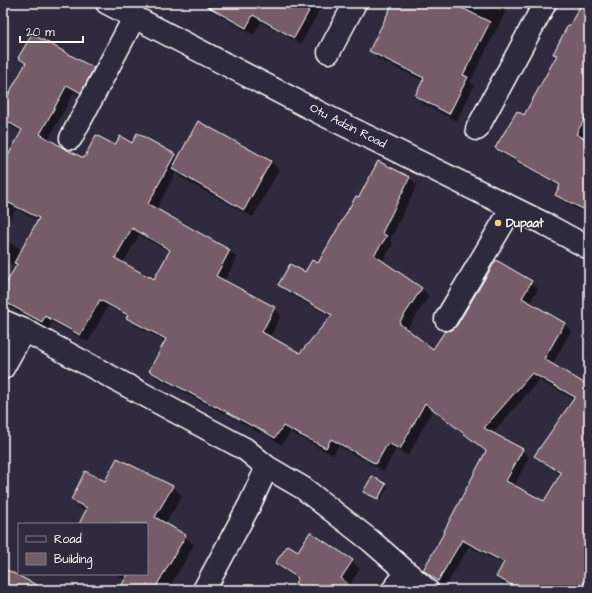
<svg xmlns="http://www.w3.org/2000/svg" width="592" height="593" font-family="'Architects Daughter',sans-serif">
	<style>
		.shadow { fill: #0007; fill-rule: evenodd }
		.building { fill: #745c67; stroke: #fff; fill-rule: evenodd }
		.lines { fill: none; stroke-linecap: round; stroke-linejoin: round }
		.minor-casing { stroke: #fff; stroke-width: 25 }
		.minor { stroke: #2f2a3d; stroke-width: 22 }
		.poi-dot { fill: #ffd166; stroke: #2f2a3d; stroke-width: 1.5 }
		.labels { text-anchor: middle; dominant-baseline: central; stroke-width: 3; stroke-linejoin: round; paint-order: stroke }
		.street-label { font-size: 12px; fill: #fff; stroke: #2f2a3d }
		.poi-label { font-size: 12px; font-weight: bold; fill: #fff; stroke: #2f2a3d; text-anchor: start }
	</style>
	<rect width="100%" height="100%" fill="#2f2a3d"/>
	<filter id="ink" filterUnits="userSpaceOnUse"><feTurbulence type="fractalNoise" baseFrequency=".025" numOctaves="2"/><feDisplacementMap in="SourceGraphic" scale="8" xChannelSelector="R" yChannelSelector="G"/><feConvolveMatrix kernelMatrix="1 2 1 2 8 2 1 2 1" color-interpolation-filters="sRGB"/></filter>
	<g filter="url(#ink)">
		<path class="shadow" d="M202,3H323L301,44L261,22L254,35L208,9Z
			M395,3H510L470,82L474,86L457,121L423,104L416,96L424,81L378,59L371,51Z
			M583,3H589V215L564,202L557,194L560,187L504,155L496,147L524,116L557,56L555,53Z
			M19,58L93,68L100,76L88,99L74,92L48,140L84,159L115,147L132,144L137,134L174,155L178,159L199,122L271,162L279,170L253,217L181,178L176,172L156,210L230,251L237,258L224,281L274,308L281,315L270,337L301,355L332,317L287,292L280,285L306,273L318,264L360,199L378,162L410,178L417,185L390,240L393,244L382,262L422,289L429,296L406,330L433,350L452,331L531,282L538,289L529,304L564,324L571,331L552,365L589,387V590H517L504,584L497,577L503,564L469,546L445,587L424,570L446,532L486,452L433,409L408,456L396,449L384,471L338,446L333,455L290,432L282,445L260,431L259,433L224,412L223,413L157,378L150,371L166,342L135,325L128,317L108,306L88,342L52,322L49,329L6,305L3,302V291L17,267L3,259V239L23,250L39,221L16,209L3,232V167L22,132L3,122V95L8,97L26,65ZM139,235L170,252L155,280L123,263ZM539,380L574,399L536,456L543,463L561,475L544,502L514,486L529,457L522,450L492,434Z
			M117,460L173,487L182,496L165,524L185,536L194,545L168,590H120L126,580L115,574H147V524H80L86,511L81,509L72,500L106,482Z
			M385,485L388,487L380,501L365,492Z
			M298,553L352,561L360,569L349,586L353,590H291L298,580L285,571L277,563Z"/>
		<path class="building" d="M201,3H293L309,11L294,38L253,15L246,28Z
			M393,3H452L490,22L463,75L468,77L449,114L415,96L424,78L369,51Z
			M582,3H589V111L576,134L589,141V212L555,195L560,185L495,148L517,111L524,115L557,55L553,54L568,25L569,26Z
			M32,34L94,68L81,93L67,85L40,134L65,149L84,158L96,135L115,145L120,136L132,143L137,133L175,154L148,204L230,250L216,276L275,307L262,332L300,353L332,315L278,285L290,264L305,272L312,260L318,263L356,196L359,197L378,161L410,177L382,233L387,236L374,255L422,288L399,323L433,349L445,331L452,330L457,325L496,260L532,281L522,298L565,323L544,359L584,383L589,376V576L579,590H522L496,577L504,562L462,540L438,581L423,570L445,531H444L486,451L425,403L400,449L388,443L376,464L331,439L326,448L283,426L275,438L253,425L252,426L216,406V407L149,371L166,339L126,318L128,315L100,300L80,335L45,316L42,322L3,301V289L17,264L14,263L39,218L3,200V165L22,130L3,119V104L26,63L18,58ZM132,228L170,250L154,279L149,276V277L115,258ZM532,373L575,397L534,456L561,473L544,501L506,481L523,449L484,428Z
			M198,121L271,161L244,210L172,169Z
			M117,458L173,486L155,517L186,535L154,590H119L128,574H147V524H79L87,508L71,500L85,471L105,481Z
			M372,476L386,484L378,499L363,492Z
			M310,532L353,560L341,578L355,590H306L295,583L298,578L275,563L288,545L298,551Z
			M3,568L47,590H3Z"/>
		<g class="lines">
			<defs>
				<path id="minor" d="M107,3L322,114L543,223L589,248
					M329,52L355,3
					M477,129L545,3
					M71,138L135,16
					M446,319L512,208
					M3,321L24,330L245,449L267,467L303,488L371,541L427,590
					M3,368L24,330
					M204,590L249,506L267,467
					M393,590L407,573"/>
			</defs>
			<use href="#minor" class="minor-casing"/>
			<use href="#minor" class="minor"/>
		</g>
	</g>
	<circle class="poi-dot" cx="498" cy="223" r="4"/>
	<g class="labels">
		<g class="street-label">
			<text transform="translate(348 126) rotate(27)">Otu Adzin Road</text>
		</g>
		<g class="poi-label">
			<text x="506" y="223">Dupaat</text>
		</g>
	</g>
	<rect width="592" height="593" fill="none" stroke="#2f2a3d" stroke-width="16"/>
	<rect x="8" y="8" width="576" height="577" fill="none" stroke="#fff" stroke-width="1.5" filter="url(#ink)"/>
	<rect x="18" y="523" width="130" height="52" fill="#2f2a3d" stroke="#827f8b"/>
	<rect x="26" y="536" width="20" height="6" fill="#2f2a3d" stroke="#827f8b"/>
	<text x="54" y="543" font-size="12" fill="#ffffff">Road</text>
	<rect x="26" y="553" width="20" height="12" fill="#745c67" stroke="#827f8b"/>
	<text x="54" y="563" font-size="12" fill="#ffffff">Building</text>
	<path d="M20 36v6h63v-6" fill="none" stroke="#ffffff" stroke-width="2"/>
	<text x="26" y="36" font-size="12" fill="#ffffff" stroke="#2f2a3d" stroke-width="3" paint-order="stroke">20 m</text>
</svg>
